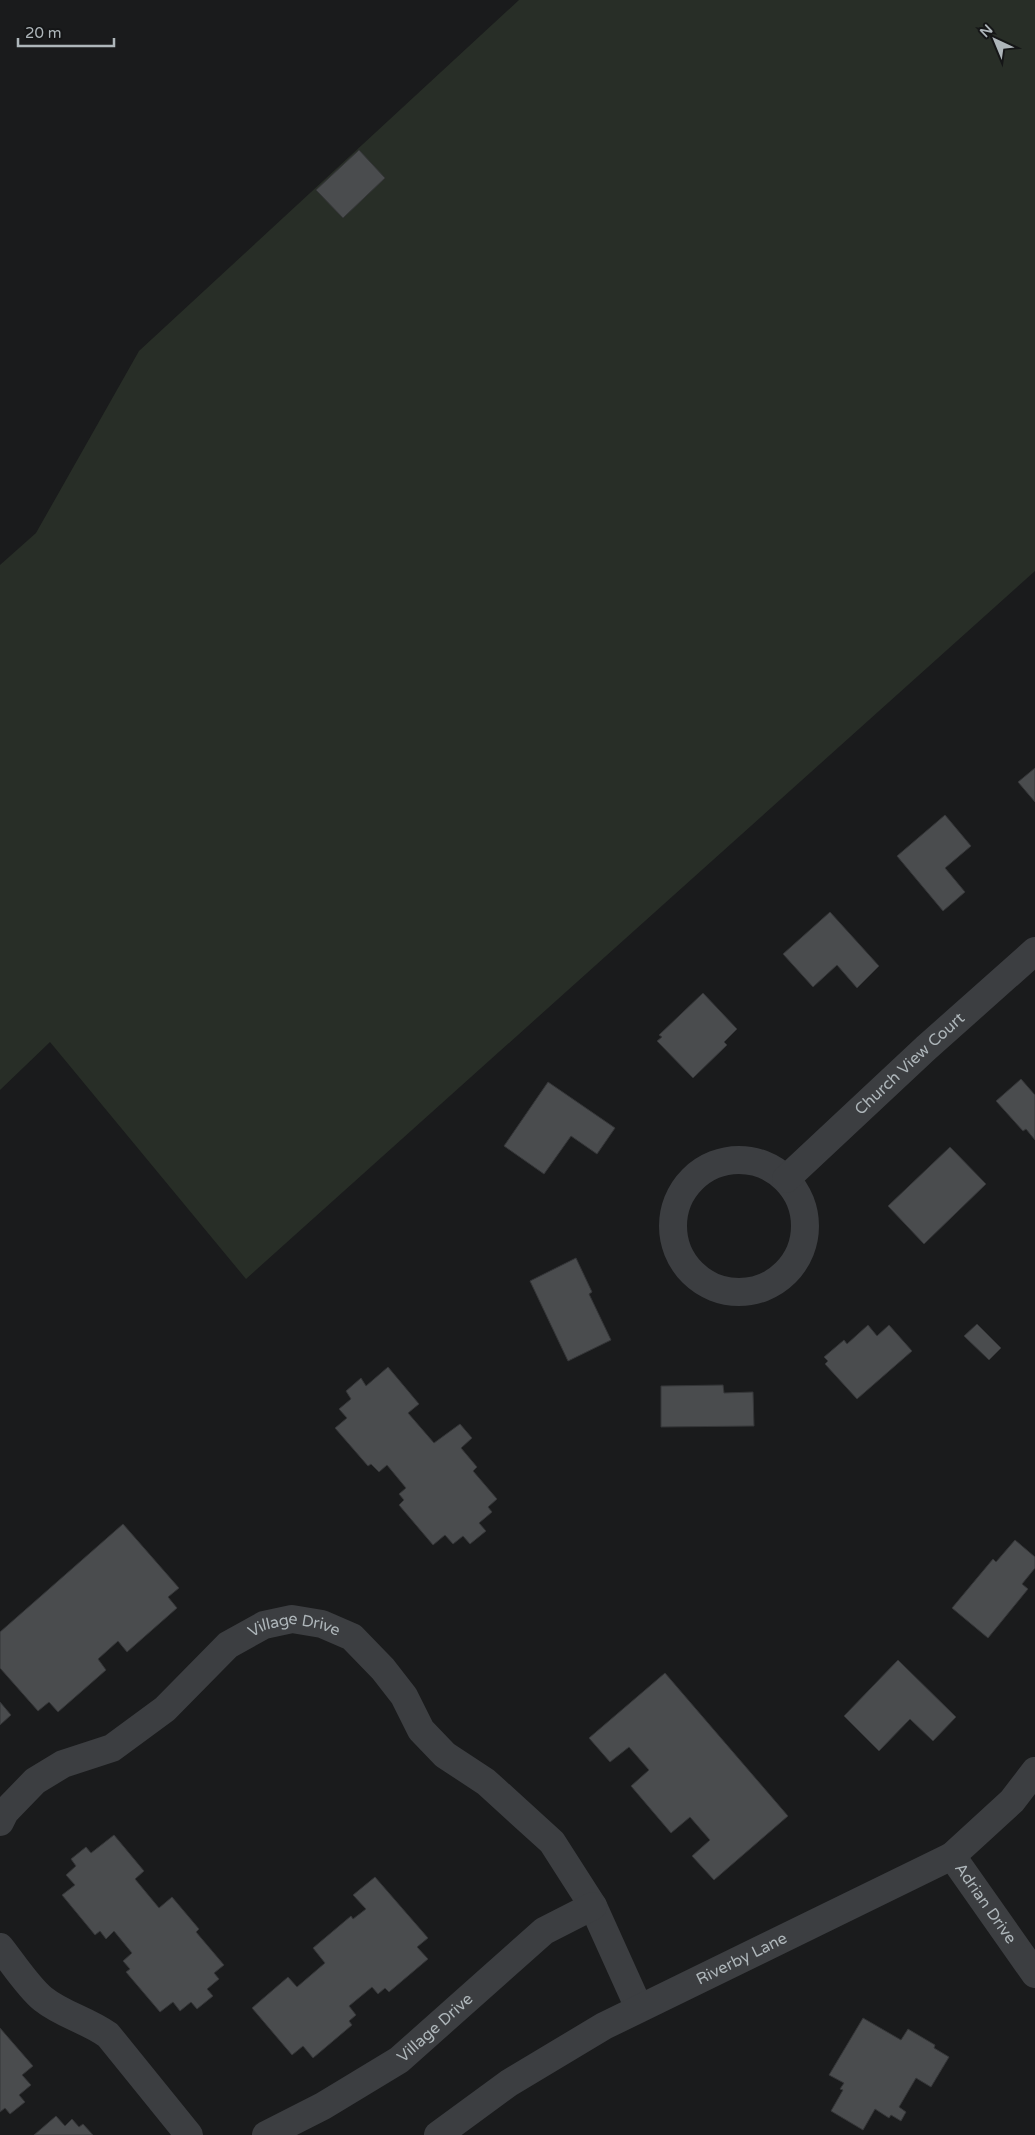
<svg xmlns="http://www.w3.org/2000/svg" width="1035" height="2135" font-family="'Varela Round',sans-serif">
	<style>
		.green { fill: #282e27 }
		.building { fill: #4a4c4e; stroke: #353638 }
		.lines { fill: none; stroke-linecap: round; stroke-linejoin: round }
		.minor { stroke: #3c3e41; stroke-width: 28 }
		.labels { text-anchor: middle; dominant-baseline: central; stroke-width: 4; stroke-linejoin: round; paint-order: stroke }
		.street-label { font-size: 16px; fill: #aeb6ba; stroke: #151617 }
	</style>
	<rect width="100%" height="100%" fill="#1a1b1c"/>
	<path class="green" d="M519,0H1035V571L246,1279L50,1042L0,1090V565L36,533L139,351Z"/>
	<path class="building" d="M359,150L385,178L343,218L316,190Z
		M1035,768V802L1018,782Z
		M945,815L971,846L945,868L965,892L943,911L897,856Z
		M830,912L879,966L857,988L837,965L813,987L783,954Z
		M703,993L737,1029L724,1042L727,1045L693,1078L657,1041L662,1037L659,1035Z
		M1021,1079L1035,1095V1140L1026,1129L1023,1131L996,1101Z
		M548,1082L615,1128L597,1154L571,1136L544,1174L504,1146Z
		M950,1147L986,1184L924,1244L888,1206Z
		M576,1258L592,1292L589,1294L611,1340L568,1361L530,1281Z
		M977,1324L1001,1348L989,1360L964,1336Z
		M868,1325L877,1336L889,1325L912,1351L857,1399L825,1364L828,1361L824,1357L844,1340L847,1344Z
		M388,1367L419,1404L408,1413L434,1443L460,1424L472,1438L461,1448L477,1467L473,1471L497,1499L488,1507L492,1512L479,1523L486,1531L470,1544L463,1536L453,1544L445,1535L433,1545L399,1505L404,1500L399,1494L406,1488L387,1465L379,1472L371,1464L368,1466L335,1428L347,1418L339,1409L351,1399L346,1391L361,1378L366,1386Z
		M723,1385L724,1393L753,1392L754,1426L661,1427V1386Z
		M123,1524L179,1588L168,1597L177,1608L127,1652L118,1641L98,1659L106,1670L58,1712L49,1702L38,1711L0,1668V1632Z
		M1015,1540L1035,1557V1568L1022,1584L1028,1589L988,1638L952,1608L993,1559L996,1562Z
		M898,1660L956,1717L933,1741L910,1719L879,1751L844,1716Z
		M665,1673L788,1816L714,1880L692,1856L710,1840L690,1817L671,1833L631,1786L649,1770L629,1747L610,1762L589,1738Z
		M0,1702L11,1715L0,1725Z
		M114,1835L144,1871L135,1879L159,1908L172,1897L199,1929L196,1932L224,1965L214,1973L219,1979L207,1989L213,1996L197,2009L191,2002L180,2011L173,2002L160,2012L126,1972L130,1969L123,1961L132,1953L114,1931L106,1939L100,1931L95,1935L62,1895L75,1885L66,1875L76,1866L71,1859L86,1847L91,1853Z
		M375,1877L428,1938L417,1947L428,1959L389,1992L385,1988L378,1994L372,1987L349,2006L356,2015L349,2021L352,2025L313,2058L303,2046L292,2055L252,2008L288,1977L297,1987L325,1963L313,1948L351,1916L353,1919L366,1909L353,1895Z
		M863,2018L901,2040L908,2029L935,2045L934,2048L949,2057L931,2087L916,2078L899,2107L906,2112L901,2121L891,2115L889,2118L875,2109L863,2130L831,2111L843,2090L840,2089L844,2083L829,2075Z
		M0,2028L33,2066L22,2075L31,2085L19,2095L25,2102L10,2114L5,2108L0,2112Z
		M56,2116L65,2126L72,2119L79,2127L83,2124L93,2135H34Z"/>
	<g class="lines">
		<g class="minor">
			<circle cx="739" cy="1226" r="66"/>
			<path id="s1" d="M786,1179L926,1048L1035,951"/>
			<path id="s2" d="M0,1822L5,1812L35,1781L63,1764L112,1748L165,1709L228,1645L264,1625L292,1619L322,1624L352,1637L383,1669L404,1696L421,1730L445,1755L486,1782L552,1842L593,1906L639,2008"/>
			<path id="s3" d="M952,1856L1035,1974"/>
			<path d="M0,1947C12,1962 29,1988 43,1999C63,2015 87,2020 108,2035L189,2135"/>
			<path id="s4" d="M266,2135L323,2106L399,2060L544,1931L593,1906"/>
			<path id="s5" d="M438,2135L509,2083L604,2026L952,1856L1012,1801L1035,1771"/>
		</g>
	</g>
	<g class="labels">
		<g class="street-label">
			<text stroke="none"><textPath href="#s1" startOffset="169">Church View Court</textPath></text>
			<text stroke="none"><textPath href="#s2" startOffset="366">Village Drive</textPath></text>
			<text stroke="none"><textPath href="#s3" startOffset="58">Adrian Drive</textPath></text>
			<text stroke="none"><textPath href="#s5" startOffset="352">Riverby Lane</textPath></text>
			<text stroke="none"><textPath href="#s4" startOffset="201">Village Drive</textPath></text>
		</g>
	</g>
	<g transform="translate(995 40) rotate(316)" stroke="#151617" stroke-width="4" paint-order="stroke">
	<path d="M0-4L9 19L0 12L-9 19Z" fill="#aeb6ba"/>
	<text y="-8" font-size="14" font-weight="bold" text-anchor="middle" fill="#aeb6ba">N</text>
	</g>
	<path d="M18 38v8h96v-8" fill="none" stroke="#aeb6ba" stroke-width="2.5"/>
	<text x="25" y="38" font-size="15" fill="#aeb6ba" stroke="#151617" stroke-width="4" paint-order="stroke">20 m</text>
</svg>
